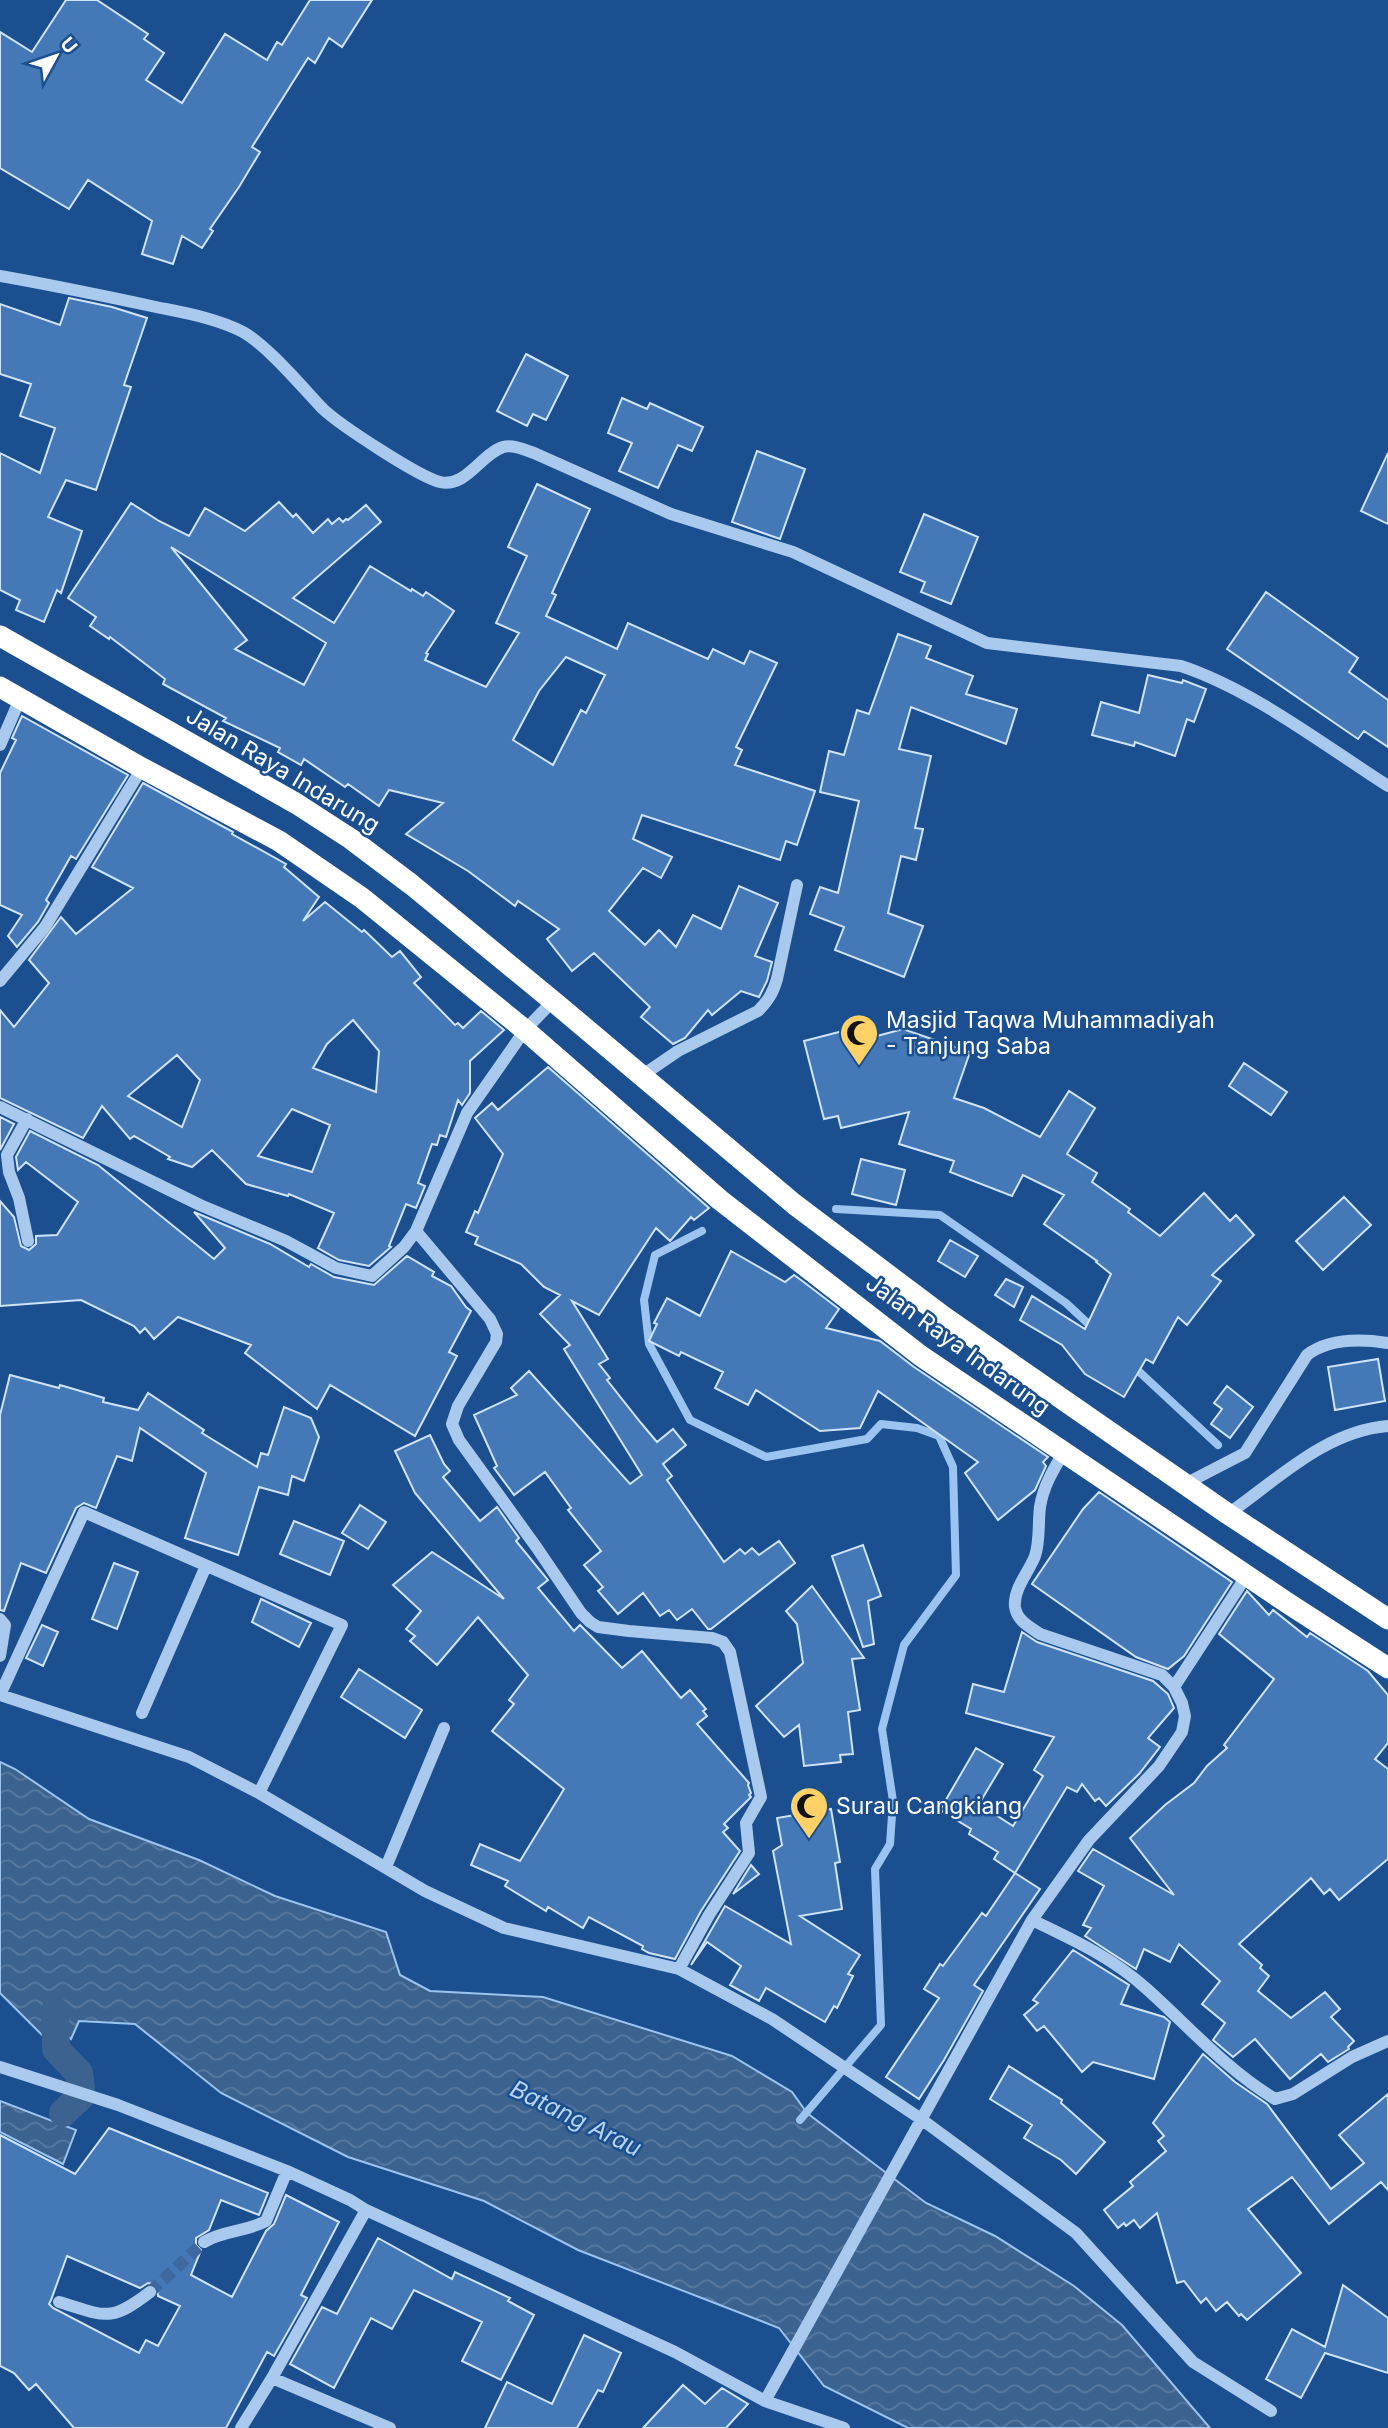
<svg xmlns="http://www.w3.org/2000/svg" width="1388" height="2428" font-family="Inter,sans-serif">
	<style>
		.water { fill: url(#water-waves); stroke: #9cc4f0; stroke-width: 2 }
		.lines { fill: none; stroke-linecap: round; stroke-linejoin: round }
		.stream { stroke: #9cc4f0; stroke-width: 8 }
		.canal { stroke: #3c6290; stroke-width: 28 }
		.building { fill: #4478b7; stroke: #cfe3fa; stroke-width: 2; fill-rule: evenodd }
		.minor-tunnel { stroke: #3d69a0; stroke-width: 12; stroke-dasharray: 12 6; stroke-linecap: butt }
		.minor { stroke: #a9c9ee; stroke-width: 12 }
		.highway { stroke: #fff; stroke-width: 21 }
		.labels { text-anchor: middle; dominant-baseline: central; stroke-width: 5; stroke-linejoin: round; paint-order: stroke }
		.street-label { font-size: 23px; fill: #fff; stroke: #1b4f8f }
		.poi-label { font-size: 23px; fill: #fff; stroke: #1b4f8f; text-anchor: start }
		.water-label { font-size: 24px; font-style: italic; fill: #b5d3f5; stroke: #1b4f8f }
	</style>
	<defs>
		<pattern id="water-waves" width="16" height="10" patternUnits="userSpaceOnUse" patternTransform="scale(1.75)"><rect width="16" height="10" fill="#3c6290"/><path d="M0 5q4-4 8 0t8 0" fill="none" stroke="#597aa1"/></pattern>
	</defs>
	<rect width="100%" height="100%" fill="#1b4f8f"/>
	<path class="water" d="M0,1762L15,1769L89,1819L199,1860L275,1896L386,1932L400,1975L430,1991L543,1997L732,2056L792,2092L807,2113L926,2203L995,2236L1074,2286L1122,2325L1210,2428H908L824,2386L779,2328L578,2250L484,2201L348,2157L221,2093L135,2024L79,2021L71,2039L57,2027L56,2049L0,1993Z
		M0,2101L76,2130L63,2164L0,2132Z"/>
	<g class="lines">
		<path class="stream" d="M836,1209L940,1215L1066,1303L1096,1331
			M702,1231L655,1255L644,1300L649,1344L690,1420L766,1457L867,1439L881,1424L917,1428L939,1436L953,1467L956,1575L904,1645L882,1729L893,1801L890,1844L875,1869L881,2025L800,2120
			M1133,1366L1218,1445"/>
		<path class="canal" d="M55,2011L56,2049L79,2073L81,2087
			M63,2113L81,2096"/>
	</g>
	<path class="building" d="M66,0H97L148,34L144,39L164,53L146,80L182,103L225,34L267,60L277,42L282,45L310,0H372L342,47L329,38L315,63L308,58L252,147L260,152L239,187L210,229L213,231L202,248L182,236L173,264L142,254L152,221L88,180L69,209L0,168V32L32,52Z
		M69,298L112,307L147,318L124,385L131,387L96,490L66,480L48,517L82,531L61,593L57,590L44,622L16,610L20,600L0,590V453L40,473L55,428L20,416L31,384L0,374V304L60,325Z
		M526,354L568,376L546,420L533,414L527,426L497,411Z
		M622,398L647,409L650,403L703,427L692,451L678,445L658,488L619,471L632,443L608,433Z
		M757,451L805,469L780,539L732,522Z
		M1388,453V524L1361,511Z
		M537,484L590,509L552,593L556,595L546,616L617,649L628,623L708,659L713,649L744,664L750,651L777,663L736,747L742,750L735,765L815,791L797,845L786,841L780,860L642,815L633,839L672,857L661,878L643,868L609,911L645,945L659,930L676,947L693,915L721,929L739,886L778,903L755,956L772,962L767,981L759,997L741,991L712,1015L708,1010L685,1038L673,1044L641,1017L650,1007L594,953L572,971L547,939L559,929L518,901L515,906L468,871L406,834L443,803L389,790L379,806L348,784L345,787L304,759L301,765L278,752L280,748L223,721L226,718L163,684L165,679L110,637L109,639L90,626L96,617L68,598L131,503L159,521L189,536L205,508L245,531L279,502L293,517L296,514L313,533L328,519L332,524L339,518L343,522L346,519L348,520L366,505L381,522L293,598L334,623L370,566L411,591L412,589L423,596L426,592L454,611L426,653L428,654L425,660L486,687L519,633L496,623L527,556L508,547ZM171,547L326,643L304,685L235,649L247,640ZM566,657L605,675L586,713L581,710L553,765L513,740L539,691Z
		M924,514L978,537L951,604L921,592L925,582L900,572Z
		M1266,592L1358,658L1349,672L1388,700V747L1364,731L1358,739L1227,649Z
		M898,634L931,646L926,658L973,676L966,694L1017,709L1006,744L911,707L899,749L931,756L915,828L923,829L916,860L901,856L888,913L923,926L904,977L835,950L844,927L810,914L820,887L838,893L859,801L820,792L829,751L844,755L857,710L869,714Z
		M1148,675L1182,683L1183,680L1206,689L1194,722L1187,719L1175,756L1135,742L1134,746L1092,735L1101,702L1139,713Z
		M22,716L128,775L76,859L71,856L46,900L49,903L38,922L17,947L8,936L22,915L0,905V773L16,740L12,738Z
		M143,783L233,832L232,834L286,864L284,867L319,897L303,921L325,902L362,932L364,930L392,957L400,951L421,977L414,983L455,1025L458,1023L463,1028L481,1011L504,1030L470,1061V1093L462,1105L458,1100L446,1137L440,1135L437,1145L432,1144L418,1183L425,1186L416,1208L406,1204L389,1246L391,1247L369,1266L339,1260L318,1248L334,1213L289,1194L288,1196L246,1184L212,1150L192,1167L168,1159L170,1157L134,1136L130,1139L102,1106L83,1138L0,1098V1010L14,1027L49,983L29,960L61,917L76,934L133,888L92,867ZM353,1020L379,1051L376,1092L313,1068L327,1044ZM177,1055L200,1080L182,1127L128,1096ZM292,1109L330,1125L312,1172L258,1156Z
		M874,1023L877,1036L903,1029L970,1052L954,1098L984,1108L1040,1137L1069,1091L1095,1108L1067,1154L1097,1173L1092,1182L1130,1209L1128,1212L1160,1236L1204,1193L1230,1221L1236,1215L1254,1235L1212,1275L1221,1281L1187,1325L1178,1317L1153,1363L1146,1359L1124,1397L1085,1374L1062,1345L1020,1320L1032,1296L1085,1329L1111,1274L1096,1262L1097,1261L1044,1224L1064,1195L1023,1175L1012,1196L950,1172L954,1161L899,1144L909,1112L841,1128L838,1116L824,1119L804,1041Z
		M1244,1063L1287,1092L1271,1115L1229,1086Z
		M548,1067L709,1208L694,1220L691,1217L670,1241L656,1228L599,1315L572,1301L608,1359L599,1364L610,1378L607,1380L641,1423L657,1442L673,1429L686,1445L663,1464L672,1476L667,1480L724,1562L740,1549L745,1554L752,1548L759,1555L779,1541L795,1563L711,1629H708L692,1609L677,1620L669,1610L660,1616L643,1593L618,1614L598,1591L603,1587L584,1565L601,1551L568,1510L571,1508L545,1472L514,1495L494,1468L497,1466L474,1415L517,1395L511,1388L529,1371L630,1484L642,1475L564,1349L570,1345L540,1314L560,1295L544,1287L521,1264L475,1244L478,1237L466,1232L475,1211L478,1213L503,1154L475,1118L492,1103L498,1110Z
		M0,1117L14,1124L0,1150Z
		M30,1131L98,1165L214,1259L225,1248L194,1212L270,1244L309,1267L311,1264L334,1277L374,1285L407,1256L434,1272L432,1276L451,1286L466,1307L471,1311L449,1352L457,1356L415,1436L330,1385L317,1409L245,1353L251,1345L178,1317L154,1339L145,1328L140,1333L134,1326L81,1300L0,1306V1201L14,1217L21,1246L29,1250L36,1244V1236L57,1235L78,1202L26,1162L18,1170L16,1157Z
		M861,1159L905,1170L896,1205L852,1194Z
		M1344,1197L1371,1225L1323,1270L1296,1241Z
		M950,1240L978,1256L965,1277L938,1261Z
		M731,1251L785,1282L794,1275L801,1280L839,1309L826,1328L880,1341L914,1367L1048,1457L1043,1462L1046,1466L1035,1490L998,1520L965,1473L978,1462L878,1391L860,1428L820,1431L756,1390L748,1405L715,1388L723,1372L681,1352L679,1356L649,1341L657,1324L654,1323L667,1298L700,1316Z
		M1006,1279L1023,1287L1014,1307L995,1295Z
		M1378,1359L1385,1401L1335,1410L1328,1367Z
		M10,1375L59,1388L60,1385L104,1398L103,1402L138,1410L148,1393L204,1430L202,1433L257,1467L261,1453L268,1455L284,1407L311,1418L319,1437L304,1481L292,1476L288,1495L259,1487L238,1555L185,1538L206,1473L140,1428L132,1461L117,1456L96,1508L84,1503L76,1508L46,1573L21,1563L4,1611L0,1610V1415Z
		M1227,1386L1253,1407L1230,1438L1211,1424L1222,1409L1214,1403Z
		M430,1435L444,1464L450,1471L443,1477L480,1521L497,1507L519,1538L516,1541L548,1580L538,1588L574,1631L580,1625L622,1668L642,1651L681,1698L690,1690L706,1709L703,1711L707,1716L697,1724L749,1783L748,1785L751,1793L749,1795L751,1797L724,1824L728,1828L723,1832L740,1851L701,1911L675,1959L649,1953L642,1949L643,1946L589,1917L583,1928L548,1907L546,1911L505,1886L508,1881L471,1865L480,1844L520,1861L564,1789L492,1731L514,1704L509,1700L528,1675L478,1617L437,1665L410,1641L415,1636L406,1629L421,1611L393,1585L432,1552L504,1599L415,1493L395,1451Z
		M1099,1492L1232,1582L1184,1656L1168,1669L1136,1657L1032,1584L1083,1509Z
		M360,1505L386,1522L368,1549L342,1533Z
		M294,1521L344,1541L330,1575L280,1554Z
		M863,1545L881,1596L868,1601L874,1644L863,1647L832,1556Z
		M114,1563L138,1572L117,1629L92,1619Z
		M812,1586L864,1658L852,1659L860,1710L848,1712L853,1754L840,1755L841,1762L804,1766L799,1725L784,1737L756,1706L803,1663L797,1624L786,1611Z
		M1247,1591L1269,1615L1273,1610L1307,1637L1310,1633L1368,1671L1388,1695V1743L1375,1759L1388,1769V1859L1339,1900L1330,1889L1324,1894L1311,1878L1239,1944L1262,1965L1260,1968L1269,1976L1258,1991L1291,2018L1325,1992L1340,2009L1331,2017L1354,2041L1348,2047L1349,2049L1328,2062L1321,2054L1290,2079L1255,2039L1233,2057L1213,2040L1225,2023L1202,2004L1220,1981L1179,1944L1170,1962L1144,1949L1136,1969L1085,1936L1091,1928L1083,1925L1104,1886L1078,1871L1093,1849L1174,1895L1130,1838L1165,1805L1194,1783L1207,1766L1227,1748L1224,1745L1274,1679L1219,1634Z
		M261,1599L311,1623L299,1647L252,1622Z
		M42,1625L58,1632L43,1666L26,1658Z
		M1022,1632L1037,1642L1153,1681L1168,1694L1174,1708L1148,1738L1160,1747L1139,1774L1106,1806L1099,1798L1095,1801L1082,1784L1077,1792L1067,1787L1015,1873L994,1859L998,1852L969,1834L971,1829L940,1810L976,1748L1003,1764L979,1804L1013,1826L1043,1776L1034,1770L1054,1737L966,1713L973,1684L1004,1692Z
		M359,1669L422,1710L405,1738L341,1697Z
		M831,1809L840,1862L835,1863L842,1909L800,1916L860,1955L848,1974L853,1976L837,2008L834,2006L825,2022L766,1988L759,2001L730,1985L741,1966L707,1942L691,1965L725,1906L791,1944L773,1851L782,1845L777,1818Z
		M751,1865L759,1874L733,1894Z
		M1015,1873L1040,1889L974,1985L983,1991L944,2060L919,2099L886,2077L939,1998L924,1989L940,1964L943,1966L982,1913L986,1916Z
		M1073,1950L1129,1985L1121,2004L1164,2017L1170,2022L1154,2079L1093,2062L1082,2072L1044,2026L1037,2031L1024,2015L1038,2003L1033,2000Z
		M1203,2054L1235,2082L1267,2104L1331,2189L1364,2163L1339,2135L1388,2094V2190L1381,2182L1329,2224L1292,2177L1248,2209L1301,2273L1247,2320L1241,2314L1239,2316L1227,2302L1216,2311L1206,2298L1201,2303L1184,2281L1177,2283L1157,2213L1140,2228L1134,2220L1126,2226L1124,2223L1118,2228L1104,2210L1133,2186L1130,2182L1166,2151L1158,2141L1164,2136L1153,2123Z
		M1009,2066L1062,2100L1061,2103L1105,2142L1076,2174L1061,2160L1024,2138L1032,2125L990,2099Z
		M109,2128L268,2193L259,2215L221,2200L209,2230L196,2238V2245L201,2250L191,2275L232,2297L266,2231L274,2224L286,2195L339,2222L301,2295L307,2298L274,2356L267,2352L226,2428H74L36,2384L29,2390L14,2373L0,2366V2135L75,2174ZM67,2256L140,2288L148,2283L153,2284L157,2287L158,2296L180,2306L158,2346L146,2340L139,2353L53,2308L49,2304L51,2300Z
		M378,2238L452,2279L455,2272L510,2298L508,2301L534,2315L501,2380L462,2361L482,2322L414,2290L392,2329L371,2318L334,2388L290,2364L322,2307L337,2314Z
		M1343,2285L1388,2318V2373L1325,2353L1301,2398L1266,2379L1292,2329L1325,2347Z
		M584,2335L621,2353L603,2392L598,2390L577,2428H485L507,2382L552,2404Z
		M683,2385L705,2404L722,2388L748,2404L726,2428H643Z"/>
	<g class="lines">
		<path class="minor-tunnel" d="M150,2292L204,2242"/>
		<path class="minor" d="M0,276C52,285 104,296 156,307C185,313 216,318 243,332C268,346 302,387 323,409C340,425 419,477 440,482C466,488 481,454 503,447C513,444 525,450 534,453L671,514L793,552L987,643L1181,666C1253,690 1324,745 1388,786
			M0,745L20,699
			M0,981L45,927L142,768
			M553,1001L525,1030L467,1113L416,1231L490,1319L497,1334L496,1342L458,1406L452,1424L459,1440L537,1548L581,1613L590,1622L598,1627L629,1631L712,1638L723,1642L730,1652L761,1797L746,1823L749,1853L709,1915L679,1969
			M640,1077L678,1051L758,1011C768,1001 773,993 777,979L797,885
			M0,1107L200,1205L286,1241L336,1268L372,1276L404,1247L416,1231
			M27,1119L7,1155L9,1172L19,1198L28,1241
			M1185,1484L1245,1453L1307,1355C1329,1338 1362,1339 1388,1343
			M1228,1514C1277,1480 1325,1431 1388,1426
			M0,1619L5,1625L0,1656
			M1174,1687L1247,1575
			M0,1695L189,1757L259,1793L425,1891L504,1928L679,1969L772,2019L921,2119L1076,2233L1193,2362L1271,2411
			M0,1695L84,1512L342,1625L259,1793
			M142,1713L206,1566
			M386,1867L444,1728
			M1032,1920C1074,1940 1113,1958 1148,1990C1189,2027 1227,2070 1275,2099L1293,2094L1352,2057L1388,2041
			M0,2067L118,2105L287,2171L350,2200L366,2210L675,2352L765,2401L844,2428
			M366,2210L272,2378L390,2428
			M204,2242C224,2230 246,2232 266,2221L287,2171
			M59,2302C105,2316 110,2323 150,2292
			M765,2401L1032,1920L1089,1840L1159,1766L1182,1732L1185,1716L1182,1703L1174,1687L1162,1675L1040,1634C1030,1627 1017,1621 1015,1607C1013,1589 1029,1572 1035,1556C1040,1542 1038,1523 1040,1507C1043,1487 1053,1470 1064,1452
			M241,2428L272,2378"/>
		<path class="highway" d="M0,636L297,804L351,839L412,885L553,1001L794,1204L944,1317L1228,1514L1388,1619
			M0,687L142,768L279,841L362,898L525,1030L720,1200L921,1356L1286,1602L1388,1668"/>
	</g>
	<defs>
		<symbol id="mosque-pin" viewBox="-11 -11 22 30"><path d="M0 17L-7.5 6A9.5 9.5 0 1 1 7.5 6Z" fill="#ffd166" stroke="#1b4f8f"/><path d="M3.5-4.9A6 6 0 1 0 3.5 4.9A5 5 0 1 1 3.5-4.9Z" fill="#111"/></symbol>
	</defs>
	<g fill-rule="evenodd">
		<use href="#mosque-pin" x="837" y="1011" width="44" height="60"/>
		<use href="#mosque-pin" x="787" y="1784" width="44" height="60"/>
	</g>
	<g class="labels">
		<g class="street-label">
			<text transform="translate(283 770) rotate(31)">Jalan Raya Indarung</text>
			<text transform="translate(958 1345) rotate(36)">Jalan Raya Indarung</text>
		</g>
		<g class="poi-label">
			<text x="886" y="1020">Masjid Taqwa Muhammadiyah<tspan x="886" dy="26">- Tanjung Saba</tspan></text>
			<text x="836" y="1806">Surau Cangkiang</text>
		</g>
		<g class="water-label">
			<text transform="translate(576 2118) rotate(26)">Batang Arau</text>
		</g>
	</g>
	<g transform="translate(56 56) rotate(50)" stroke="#1b4f8f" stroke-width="5" paint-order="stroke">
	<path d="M0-5L12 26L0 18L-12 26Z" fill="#ffffff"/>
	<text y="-10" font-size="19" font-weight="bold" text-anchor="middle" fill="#ffffff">U</text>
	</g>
</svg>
